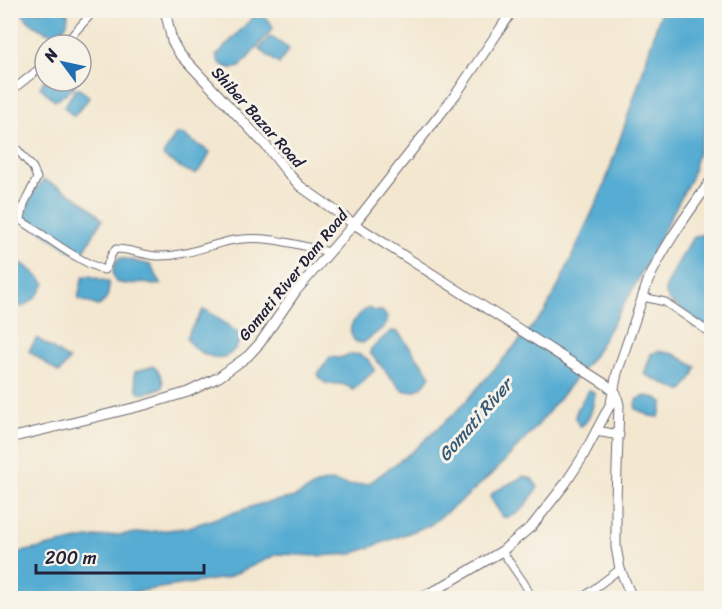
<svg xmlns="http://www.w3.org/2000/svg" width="722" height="609" font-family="Sriracha,sans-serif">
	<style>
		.water { fill: #56acd2; stroke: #3c6786; stroke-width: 1.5 }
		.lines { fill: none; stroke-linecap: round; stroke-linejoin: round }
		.street-casing { stroke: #6b676f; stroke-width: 9 }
		.secondary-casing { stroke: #6b676f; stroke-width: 11 }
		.street { stroke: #fff; stroke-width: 7 }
		.secondary { stroke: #fff; stroke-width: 9 }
		.labels { text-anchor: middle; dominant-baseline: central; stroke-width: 6; stroke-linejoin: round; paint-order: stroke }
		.street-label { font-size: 16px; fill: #22223b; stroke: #f7f3e8 }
		.water-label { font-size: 18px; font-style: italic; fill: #375977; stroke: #f7f3e8 }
	</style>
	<rect width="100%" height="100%" fill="#f7f3e8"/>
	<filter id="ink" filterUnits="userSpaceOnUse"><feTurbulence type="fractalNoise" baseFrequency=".0167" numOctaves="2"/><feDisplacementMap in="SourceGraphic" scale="12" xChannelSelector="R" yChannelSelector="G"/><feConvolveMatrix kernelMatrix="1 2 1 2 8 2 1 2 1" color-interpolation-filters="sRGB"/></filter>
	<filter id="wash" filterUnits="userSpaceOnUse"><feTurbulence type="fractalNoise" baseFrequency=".008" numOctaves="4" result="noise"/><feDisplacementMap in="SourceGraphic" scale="24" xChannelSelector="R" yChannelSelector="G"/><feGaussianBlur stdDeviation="1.35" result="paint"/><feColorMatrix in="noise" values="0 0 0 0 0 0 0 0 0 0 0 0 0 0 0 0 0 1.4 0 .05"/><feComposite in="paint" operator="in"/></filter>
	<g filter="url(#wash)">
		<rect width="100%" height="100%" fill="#f3e7d0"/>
		<path class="water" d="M64,10L68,14L67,23L60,33C47,36 29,24 22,13L23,11Z
			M661,11H711V106L691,178L633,289L594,355L538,425L496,470L466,497L430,525L352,554L318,556L278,554L226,578L94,598H11V554L88,538L186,528L260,504L295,497L318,484L330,481L348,485L368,484L414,450L459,409L544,313L560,283L604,186L642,74Z
			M256,14C263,15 272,22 273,28L240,67C230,70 220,67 216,56Z
			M270,36L289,49L279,64L259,49Z
			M45,79V81H73L75,84L72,89L55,101L40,87Z
			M78,88L90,97L74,116H73L64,107L75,90Z
			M176,134H181L210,152C207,160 203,169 195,174L183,169L164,157L163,155Z
			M44,180C63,188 90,203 102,220L84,251L77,255L31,224L25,217C27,204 34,189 44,180Z
			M706,234L711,238V331L670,301L665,292L666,287C672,276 687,241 696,236C698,235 703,235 706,234Z
			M10,256C23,264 36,272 45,284C39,295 32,303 21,307L11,297Z
			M121,258L151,265L161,284L153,285L141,282L135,284H126L116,282C111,274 113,268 117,260Z
			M84,276H90L109,282C109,292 108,301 98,306L78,299L81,283Z
			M368,308L375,311H382L387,317V322L384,327L363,343C356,342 354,342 352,336C346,324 359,314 368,308Z
			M203,310L208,311L242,336C239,343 234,352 228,355C214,363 191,349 186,337Z
			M391,331L398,332L429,373L430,376C424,387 415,394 402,390L370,353L371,349Z
			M37,338L69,360L59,373L29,351Z
			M658,351L674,354L696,367L693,376L683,390H678L644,374L651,354Z
			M352,354C364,354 368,358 374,368V371L353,390C339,376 326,393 318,374L330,357L339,358Z
			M153,366C159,370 165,381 162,388L143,394L138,392L134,375L135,372Z
			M589,389L595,394C593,406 591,421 580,427L575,417L577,410Z
			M646,396L657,398L663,402L659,417L650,416L636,409L635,404L638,399Z
			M524,476L532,479L538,487L537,489C529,501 519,519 503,517L491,499L490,496L495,491Z"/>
	</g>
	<g filter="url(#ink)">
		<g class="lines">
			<defs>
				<path id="street" d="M63,45L95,10
					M10,92L45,64
					M10,141L33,168L37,178L24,204L21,219
					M10,216C23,220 32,228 43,235C62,248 82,262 104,270C110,264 109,254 116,249C130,249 143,255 157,256C184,257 208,245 234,240C266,234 300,246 330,252
					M643,297L665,302L712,334
					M502,551L524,583L532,598
					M582,598L620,569"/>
				<path id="secondary" d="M165,10L172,41L179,53L269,149L286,171L300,186L354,224L605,384L616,393L619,405L616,500V547L620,569L632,598
					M596,431L619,435
					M10,438L145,405L188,392L219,377L248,356L260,343L296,291L354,224L456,94L513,10
					M418,598L438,589L502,551L532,526L565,484L582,458L611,403L617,373L648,281C665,244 689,212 712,179"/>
			</defs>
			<use href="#street" class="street-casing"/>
			<use href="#secondary" class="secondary-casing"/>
			<use href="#street" class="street"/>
			<use href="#secondary" class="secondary"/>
		</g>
	</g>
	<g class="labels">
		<g class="street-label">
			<text transform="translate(258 117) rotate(48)">Shiber Bazar Road</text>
			<text transform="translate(293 275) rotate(-51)">Gomati River Dam Road</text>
		</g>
		<g class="water-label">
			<text transform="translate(475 420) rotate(-49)">Gomati River</text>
		</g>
	</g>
	<rect width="722" height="609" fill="none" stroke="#f7f3e8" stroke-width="36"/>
	<g transform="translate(63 63) rotate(303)"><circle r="28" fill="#f7f3e8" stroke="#a29fa3" stroke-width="1.5"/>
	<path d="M0-4.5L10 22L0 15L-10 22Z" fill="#1f6fb2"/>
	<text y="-9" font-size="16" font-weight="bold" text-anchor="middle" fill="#22223b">N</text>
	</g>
	<path d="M36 564v9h168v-9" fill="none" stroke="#22223b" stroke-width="3"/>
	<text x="45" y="564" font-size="18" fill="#22223b" stroke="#f7f3e8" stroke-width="4.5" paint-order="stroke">200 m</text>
</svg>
